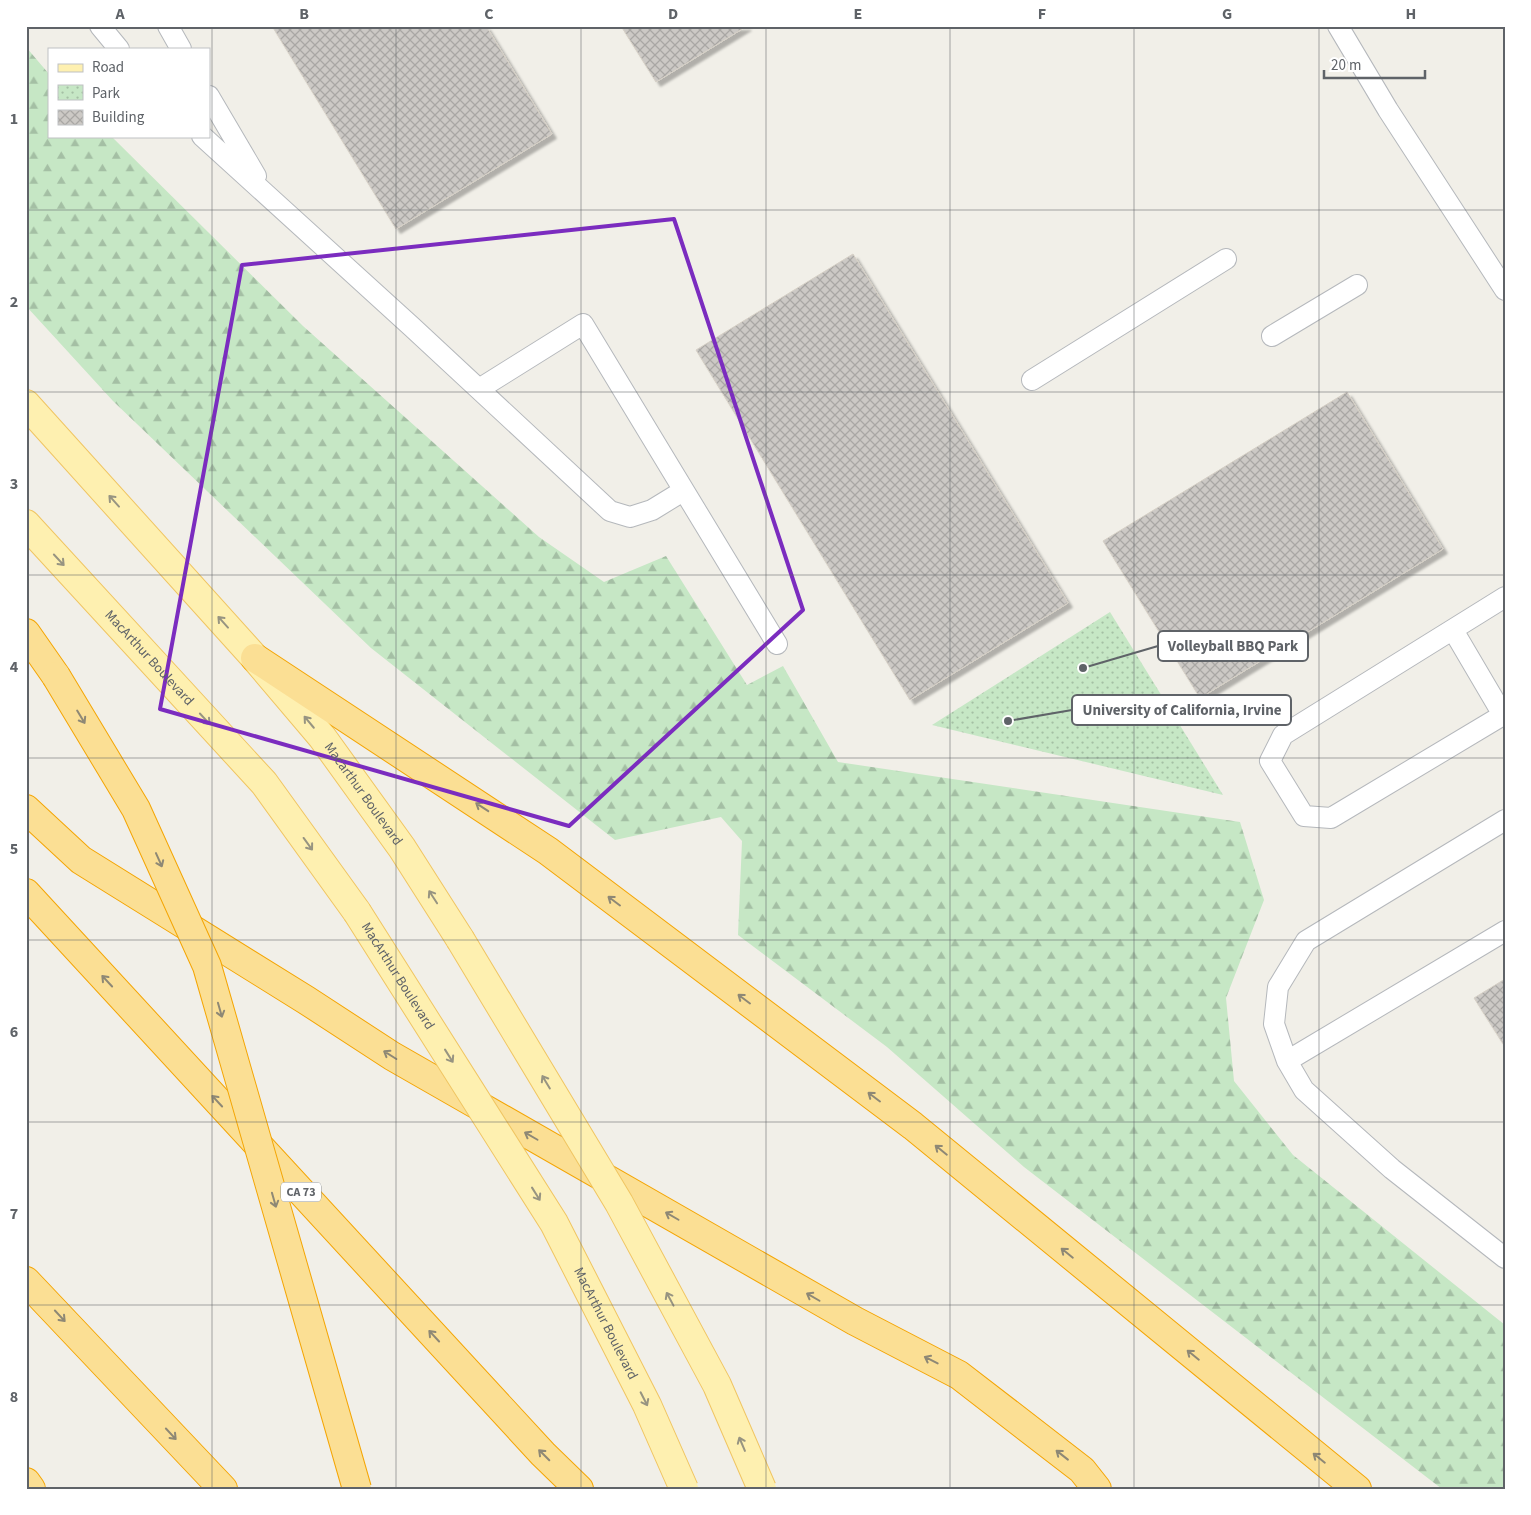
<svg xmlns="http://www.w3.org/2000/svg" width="1531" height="1515" font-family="'Source Sans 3',sans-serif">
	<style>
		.forest { fill: url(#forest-firs) }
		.park { fill: url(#park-dots) }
		.building { fill: url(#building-cross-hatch); stroke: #d6d0c6; filter: url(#shadow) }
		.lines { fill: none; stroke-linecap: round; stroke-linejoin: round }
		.lane-casing { stroke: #b5b8bc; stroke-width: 22 }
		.primary-casing { stroke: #f0c562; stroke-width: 30 }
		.highway-casing { stroke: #f4a504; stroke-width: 30 }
		.lane { stroke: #fff; stroke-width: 20 }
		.primary { stroke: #fef0b0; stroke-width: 28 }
		.highway { stroke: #fbdf94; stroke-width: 28 }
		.primary-bridge-casing { stroke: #f0c562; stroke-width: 30; stroke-linecap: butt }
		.highway-bridge-casing { stroke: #f4a504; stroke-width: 30; stroke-linecap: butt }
		.primary-bridge { stroke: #fef0b0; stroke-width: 28 }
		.highway-bridge { stroke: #fbdf94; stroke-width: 28 }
		.oneway { stroke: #979481 }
		.oneway2 { stroke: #8e8875 }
		.marked { fill: none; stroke: #7b2cbf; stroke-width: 4; stroke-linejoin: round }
		.grid { fill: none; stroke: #5f6368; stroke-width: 1; stroke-opacity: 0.55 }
		.labels { text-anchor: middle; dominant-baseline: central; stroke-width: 5; stroke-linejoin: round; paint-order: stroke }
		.shield { fill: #fff; stroke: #8f9295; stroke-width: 1 }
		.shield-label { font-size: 12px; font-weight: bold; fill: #5f6368 }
		.street-label { font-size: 14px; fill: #5f6368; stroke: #fff }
		.leader { fill: none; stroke: #5f6368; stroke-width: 2 }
		.callout-dot { fill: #5f6368; stroke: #fff; stroke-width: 2 }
		.callout { fill: #fff; stroke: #5f6368; stroke-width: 2 }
		.callout-label { font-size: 15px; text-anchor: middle; font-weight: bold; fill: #5f6368 }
		.neatline { fill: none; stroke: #5f6368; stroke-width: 2 }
		.grid-label { font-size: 16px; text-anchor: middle; font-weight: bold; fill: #5f6368 }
	</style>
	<defs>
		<pattern id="forest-firs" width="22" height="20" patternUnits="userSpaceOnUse" patternTransform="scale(1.25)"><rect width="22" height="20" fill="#c6e7c5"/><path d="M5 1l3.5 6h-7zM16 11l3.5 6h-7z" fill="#a4bfa4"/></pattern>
		<pattern id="park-dots" width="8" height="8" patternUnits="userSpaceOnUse" patternTransform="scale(1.25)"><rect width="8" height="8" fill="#c6e7c5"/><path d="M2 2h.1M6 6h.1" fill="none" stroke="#a4bfa4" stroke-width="1.8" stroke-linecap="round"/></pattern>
		<pattern id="building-cross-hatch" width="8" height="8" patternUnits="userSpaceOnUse" patternTransform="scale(1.25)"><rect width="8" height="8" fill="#ccc9c5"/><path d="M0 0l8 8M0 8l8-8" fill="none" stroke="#a9a7a4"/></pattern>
		<filter id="shadow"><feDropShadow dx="4.5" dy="4.5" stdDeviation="1" flood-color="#0004"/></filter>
	</defs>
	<rect width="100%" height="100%" fill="#f1efe8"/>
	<path class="forest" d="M26,47L49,74V136H111L303,326L539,537L604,582L666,556L747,685L783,666L838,762L1240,822L1264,900L1226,998L1234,1081L1293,1155L1505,1325V1489H1442L1024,1167L887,1047L738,935L742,841L721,817L615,840L371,648L113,401L26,306Z"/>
	<path class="park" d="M1110,612L1223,795L932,725Z"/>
	<path class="building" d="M272,26H486L552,134L396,229Z
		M621,26H747L656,82Z
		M853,254L1068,603L910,700L696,350Z
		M1347,392L1443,549L1200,698L1103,541Z
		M1505,979V1047L1474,998Z"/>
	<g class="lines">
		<defs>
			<path id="lane" d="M100,26L119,49
				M168,26L181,49
				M1338,26L1388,110L1505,290
				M209,96L256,176
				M202,136L412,327L610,511L630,517L652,510L683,491
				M1272,336L1357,285
				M1032,380L1226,259
				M479,389L583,324L777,644
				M1453,630L1503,715L1331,818L1304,816L1270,761L1283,735L1505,597
				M1505,820L1306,941L1278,987L1274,1024L1287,1061L1304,1090L1392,1169L1505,1258
				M1287,1061L1505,931"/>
			<g id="primary">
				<path id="s1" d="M26,404L255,658L322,737L402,848L460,939"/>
				<path id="s2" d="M26,524L264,783L357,912"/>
			</g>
			<path id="highway" d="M26,633L56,676
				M255,658L548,851L913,1126L1357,1489
				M26,809L81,860L306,1000L392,1056L855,1321L959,1375L1082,1470L1097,1489
				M26,893L543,1454L579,1489
				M26,1281L223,1489
				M26,1482L31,1489"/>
		</defs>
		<use href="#lane" class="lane-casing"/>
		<use href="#primary" class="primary-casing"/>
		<use href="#highway" class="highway-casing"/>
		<use href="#lane" class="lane"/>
		<use href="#primary" class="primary"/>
		<use href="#highway" class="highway"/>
		<defs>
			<g id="primary-bridge">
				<path id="s3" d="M357,912L554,1223L647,1405L684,1489"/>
				<path d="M460,939L619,1203L717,1385L762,1489"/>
			</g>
			<path id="highway-bridge" d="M56,676L136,809L207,966L357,1489"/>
		</defs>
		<use href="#primary-bridge" class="primary-bridge-casing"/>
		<use href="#highway-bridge" class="highway-bridge-casing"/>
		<use href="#primary-bridge" class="primary-bridge"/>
		<use href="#highway-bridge" class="highway-bridge"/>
	</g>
	<defs><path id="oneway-shaft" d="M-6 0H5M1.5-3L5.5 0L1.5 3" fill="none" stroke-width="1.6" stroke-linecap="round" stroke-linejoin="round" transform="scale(1.25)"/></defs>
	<g class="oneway">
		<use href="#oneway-shaft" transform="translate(114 501) rotate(-132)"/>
		<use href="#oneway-shaft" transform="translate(59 560) rotate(47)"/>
		<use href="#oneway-shaft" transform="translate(223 622) rotate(-132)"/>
		<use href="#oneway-shaft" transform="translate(205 719) rotate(47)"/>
		<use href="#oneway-shaft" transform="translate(309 722) rotate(-130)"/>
		<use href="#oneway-shaft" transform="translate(308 844) rotate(54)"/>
		<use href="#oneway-shaft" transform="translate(433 897) rotate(-123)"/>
		<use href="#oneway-shaft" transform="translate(449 1056) rotate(58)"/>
		<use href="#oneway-shaft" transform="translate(546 1082) rotate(-121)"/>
		<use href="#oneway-shaft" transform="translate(536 1194) rotate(58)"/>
		<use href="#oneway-shaft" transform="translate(670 1299) rotate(-118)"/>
		<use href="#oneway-shaft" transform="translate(644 1399) rotate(63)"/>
		<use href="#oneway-shaft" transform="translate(742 1444) rotate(-113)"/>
	</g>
	<g class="oneway2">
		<use href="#oneway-shaft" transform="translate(81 717) rotate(59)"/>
		<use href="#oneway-shaft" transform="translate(482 807) rotate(-147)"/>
		<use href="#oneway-shaft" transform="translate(159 860) rotate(66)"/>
		<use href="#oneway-shaft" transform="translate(614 901) rotate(-143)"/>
		<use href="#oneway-shaft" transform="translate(107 981) rotate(-133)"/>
		<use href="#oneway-shaft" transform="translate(744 999) rotate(-143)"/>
		<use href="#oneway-shaft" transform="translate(220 1010) rotate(74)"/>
		<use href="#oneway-shaft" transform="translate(390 1055) rotate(-148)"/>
		<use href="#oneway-shaft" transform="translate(874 1097) rotate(-143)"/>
		<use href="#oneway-shaft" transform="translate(217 1101) rotate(-133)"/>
		<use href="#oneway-shaft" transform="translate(531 1136) rotate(-150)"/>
		<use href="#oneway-shaft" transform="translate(941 1150) rotate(-141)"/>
		<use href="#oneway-shaft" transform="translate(274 1200) rotate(74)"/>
		<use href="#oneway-shaft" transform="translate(672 1216) rotate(-150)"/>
		<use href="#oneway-shaft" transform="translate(1067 1253) rotate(-141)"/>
		<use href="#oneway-shaft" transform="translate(813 1297) rotate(-150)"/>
		<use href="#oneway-shaft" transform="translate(60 1316) rotate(47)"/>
		<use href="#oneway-shaft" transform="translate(434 1336) rotate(-133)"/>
		<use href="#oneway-shaft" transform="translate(1193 1355) rotate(-141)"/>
		<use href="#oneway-shaft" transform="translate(931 1360) rotate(-153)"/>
		<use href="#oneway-shaft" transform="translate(171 1434) rotate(47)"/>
		<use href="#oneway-shaft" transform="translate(544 1455) rotate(-135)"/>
		<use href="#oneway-shaft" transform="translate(1062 1455) rotate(-142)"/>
		<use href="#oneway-shaft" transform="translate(1319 1458) rotate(-141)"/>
	</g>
	<path class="marked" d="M674,219L803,610L569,826L160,709L242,265Z"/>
	<path class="grid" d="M212,26V1489M396,26V1489M581,26V1489M766,26V1489M950,26V1489M1134,26V1489M1319,26V1489M26,210H1505M26,392H1505M26,575H1505M26,758H1505M26,940H1505M26,1122H1505M26,1305H1505"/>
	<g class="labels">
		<rect class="shield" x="281" y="1182.5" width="40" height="19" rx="4"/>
		<g class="shield-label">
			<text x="301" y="1192">CA 73</text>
		</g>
		<g class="street-label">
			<text stroke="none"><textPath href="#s2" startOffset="182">MacArthur Boulevard</textPath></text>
			<text stroke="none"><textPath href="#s1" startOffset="516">Macarthur Boulevard</textPath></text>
			<text stroke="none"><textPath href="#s3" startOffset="76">MacArthur Boulevard</textPath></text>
			<text stroke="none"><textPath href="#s3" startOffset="481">MacArthur Boulevard</textPath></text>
		</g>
	</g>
	<path class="leader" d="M1083 668L1158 646M1008 721L1072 710"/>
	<g class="callout-dot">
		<circle cx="1083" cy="668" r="5"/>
		<circle cx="1008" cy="721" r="5"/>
	</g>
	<g class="callout">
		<rect x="1158" y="631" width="150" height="30" rx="5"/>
		<rect x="1072" y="695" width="219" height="30" rx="5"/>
	</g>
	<g class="callout-label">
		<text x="1233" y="651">Volleyball BBQ Park</text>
		<text x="1182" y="715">University of California, Irvine</text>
	</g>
	<rect width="1531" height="1515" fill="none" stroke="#ffffff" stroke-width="55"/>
	<rect x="48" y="48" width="162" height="90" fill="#ffffff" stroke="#bfc1c3"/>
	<rect x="58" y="64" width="25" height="8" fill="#fef0b0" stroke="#bfc1c3"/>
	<text x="92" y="72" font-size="15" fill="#5f6368">Road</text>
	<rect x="58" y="85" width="25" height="15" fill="url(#park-dots)" stroke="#bfc1c3"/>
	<text x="92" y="98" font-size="15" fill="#5f6368">Park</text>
	<rect x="58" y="110" width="25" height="15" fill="url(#building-cross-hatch)" stroke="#bfc1c3"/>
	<text x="92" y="122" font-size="15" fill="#5f6368">Building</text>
	<path d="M1324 70v8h101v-8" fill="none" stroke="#5f6368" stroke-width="2.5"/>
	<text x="1331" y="70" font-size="15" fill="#5f6368" stroke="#ffffff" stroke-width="4" paint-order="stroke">20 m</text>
	<rect x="28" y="28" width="1476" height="1460" class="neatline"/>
	<g class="grid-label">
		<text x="120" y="19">A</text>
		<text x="304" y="19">B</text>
		<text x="489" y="19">C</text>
		<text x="673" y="19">D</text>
		<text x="858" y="19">E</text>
		<text x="1042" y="19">F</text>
		<text x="1227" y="19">G</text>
		<text x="1411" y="19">H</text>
		<text x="14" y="124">1</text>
		<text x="14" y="307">2</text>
		<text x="14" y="489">3</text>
		<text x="14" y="672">4</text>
		<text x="14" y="854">5</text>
		<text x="14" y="1037">6</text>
		<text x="14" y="1219">7</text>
		<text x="14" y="1402">8</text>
	</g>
</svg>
